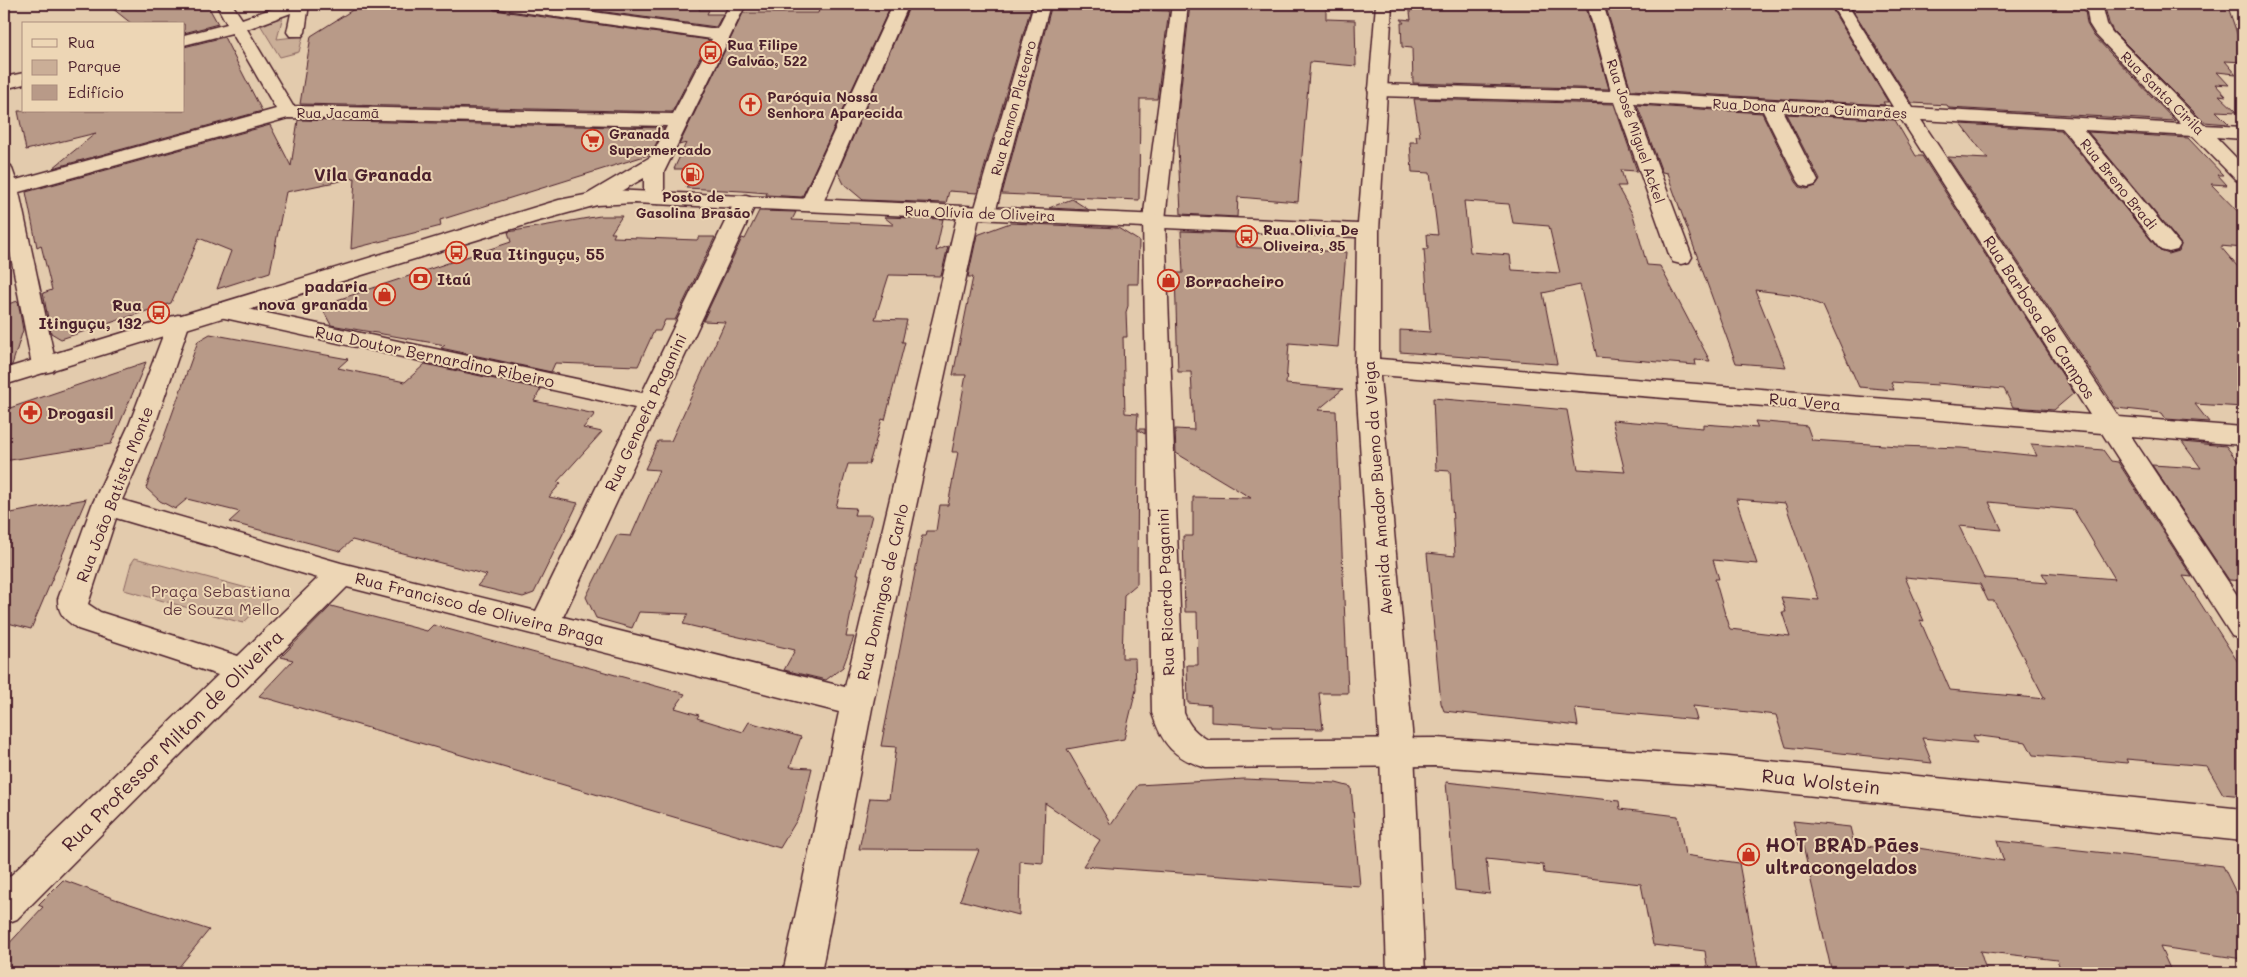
<svg xmlns="http://www.w3.org/2000/svg" width="2247" height="977" font-family="Mali,sans-serif">
	<style>
		.green { fill: #caae97; stroke: #8a6661 }
		.building { fill: #b89a88; stroke: #4a1f2b; fill-rule: evenodd }
		.lines { fill: none; stroke-linecap: round; stroke-linejoin: round }
		.minor-casing { stroke: #4a1f2b; stroke-width: 3 }
		.major-casing { stroke: #4a1f2b; stroke-width: 3 }
		.minor { fill: #edd6b5; fill-rule: evenodd }
		.major { fill: #edd6b5; fill-rule: evenodd }
		.labels { text-anchor: middle; dominant-baseline: central; stroke-width: 4; stroke-linejoin: round; paint-order: stroke }
		.far-poi-label { font-size: 14px; font-weight: bold; fill: #4a1f2b; stroke: #edd6b5; text-anchor: start }
		.far-street-label { font-size: 14px; fill: #4a1f2b; stroke: #edd6b5 }
		.poi-label { font-size: 16px; font-weight: bold; fill: #4a1f2b; stroke: #edd6b5; text-anchor: start }
		.street-label { font-size: 16px; fill: #4a1f2b; stroke: #edd6b5 }
		.park-label { font-size: 16px; fill: #643c41; stroke: #edd6b5 }
		.far-district-label { font-size: 18px; font-weight: bold; fill: #4a1f2b; stroke: #edd6b5 }
		.near-street-label { font-size: 19px; fill: #4a1f2b; stroke: #edd6b5 }
		.near-poi-label { font-size: 19px; font-weight: bold; fill: #4a1f2b; stroke: #edd6b5; text-anchor: start }
	</style>
	<rect width="100%" height="100%" fill="#e3cbad"/>
	<filter id="ink" filterUnits="userSpaceOnUse"><feTurbulence type="fractalNoise" baseFrequency=".02" numOctaves="2"/><feDisplacementMap in="SourceGraphic" scale="10" xChannelSelector="R" yChannelSelector="G"/><feConvolveMatrix kernelMatrix="1 2 1 2 8 2 1 2 1" color-interpolation-filters="sRGB"/></filter>
	<g filter="url(#ink)">
		<path class="green" d="M283,16L277,39L303,36L299,52L280,57L261,26Z
			M135,558L273,595L243,623L239,622L124,590L131,564Z"/>
		<path class="building" d="M107,4H207L218,24L184,33V24H132Z
			M362,4H490L494,10L709,40L672,112L300,104L311,36Z
			M547,4H702L699,10H709L707,14H723L716,27Z
			M821,4L891,5L802,197L766,195L767,193L742,191L686,188L697,169H674L686,143L679,145L743,13H818Z
			M934,4H1032L977,193L949,191L946,203L863,200L844,184L838,172L910,5L933,6Z
			M1052,4H1104L1106,9L1169,11L1157,99H1140L1139,200L1002,194Z
			M1190,4H1326V19L1355,20L1356,66L1310,62L1298,202L1238,197L1237,217L1181,214L1177,124Z
			M1409,4L1492,6L1491,4H1585L1609,89L1413,83L1412,48L1402,47L1401,23H1404L1401,19L1411,20Z
			M1605,4H1829L1888,102H1883L1885,105L1631,90Z
			M1849,4H2084L2087,24L2094,36L2175,121L1949,108L1947,105L1912,103Z
			M2104,4H2227L2243,51V62L2225,61L2236,74L2217,72L2229,85L2215,84L2226,96L2219,95L2237,112L2216,111L2229,124L2204,122L2113,31L2109,23Z
			M224,37L262,111L53,168L96,133L26,150L18,111H184V47Z
			M1414,99L1614,104L1637,171L1621,170L1626,186H1617L1633,215L1647,265L1660,266L1710,361L1695,360L1696,365L1597,357L1580,285L1543,293L1557,364L1400,352V330L1430,332L1424,249H1428L1427,234L1438,235L1430,173L1412,172L1410,142H1417L1416,136H1420ZM1464,201L1509,204L1513,223L1549,226L1560,273L1512,270L1510,255L1470,252Z
			M1637,105L1762,113L1796,182L1800,187L1807,189L1816,186L1820,180L1786,114L1895,120L1916,156H1922L2074,393L2054,410L2013,407L2004,389L1937,383L1938,385L1891,382L1894,390L1859,387L1823,306L1796,295L1755,290L1786,367L1736,363L1667,173L1662,172Z
			M298,120L664,128L651,154L440,220L441,226L351,249L355,178L286,192L270,272L217,289L231,251L199,238L171,303L61,339L51,333L43,293L52,290L41,245L37,247L26,192L270,125L291,166Z
			M1961,124L2061,130L2160,251L2169,254L2179,251L2181,244L2088,132L2188,138L2223,175H2218L2227,185L2211,184L2243,217V248L2220,246L2243,273V407L2195,404L2209,422L2166,419L2162,413L2116,408L1948,157L1988,159Z
			M1072,199L1089,210L1049,208Z
			M759,211L796,212L792,220L894,225L884,217L943,219L936,251L948,246L941,276L889,275L875,319L907,320L902,342H905L885,420L882,419L869,464H848L836,507L856,508L854,515H872L857,574H859L846,637H854L843,667L826,680L784,670L795,650L683,624L688,614L639,612L632,628L596,618L586,597L617,535L631,536L650,493H649L659,470L645,469L658,441H671L725,322L703,321L742,238L745,239Z
			M600,216H622L611,233H615L613,237L697,240L699,237H715L675,320H665L660,331H654L638,366L555,363L551,372L441,348L445,345L331,325L324,312L337,300L511,242L508,232Z
			M1010,223L1118,228L1139,241L1138,284H1128V306L1126,312L1127,337H1123L1125,413L1138,414L1137,429H1145V434L1138,430L1137,584L1124,595L1122,658H1135L1136,690L1124,739L1067,749L1111,825L1138,785L1244,779L1336,783L1351,787L1360,886L1083,866L1100,840L1045,803L1043,863L1020,861L1019,915L960,900L979,850L859,849L870,798L889,799L896,747L881,746L922,536H926L927,531H936L940,505H948L958,452H952L966,375H953L973,277H968L977,235Z
			M1181,231L1236,233V247L1346,252L1338,347L1289,343L1286,384L1343,389L1318,410L1336,411L1348,693H1319L1323,729L1272,728V726L1211,722V705L1188,703L1187,665H1198L1197,612H1185L1183,536H1193V497L1251,498L1176,453L1175,429L1194,430L1191,372H1178L1175,273H1183Z
			M18,301L23,330L12,365L4,367V305Z
			M210,334L348,359L338,368L405,382L425,364L541,389L534,401L595,414L583,428L602,432L557,482L561,483L549,497L578,503L534,593L523,597L477,586L487,575L352,540L340,551L229,522L240,512L187,499L175,509L160,501L146,488L198,341Z
			M146,362L111,444L4,461V410Z
			M1433,398L1567,410L1578,469L1625,472L1612,420L1703,428V424L1758,428L1755,421L1799,425L1807,426L1812,440L1898,446L1961,448L2037,456L2031,444L2103,450L2111,461L2118,462L2192,577L2183,576L2243,670V796L2223,794L2207,766L2126,759L2128,763L2033,755L2026,742L1973,735L1977,743L1922,738L1932,763L1786,747L1776,715L1693,706L1697,720L1575,708L1578,726L1444,711L1441,703L1427,553L1455,556L1450,471L1436,470ZM1736,499L1785,503L1819,600L1781,597L1786,612H1782L1790,636L1730,629L1728,625L1715,579H1719L1713,560L1757,564ZM1989,502L2074,510L2115,579L2042,573L2048,583L1984,578L1959,526L2002,530ZM1905,577L1980,584L1988,601H1994L2045,699L1950,690L1920,620L1924,621Z
			M2182,442L2226,446L2243,468V581L2229,580L2152,465L2201,468Z
			M86,499L31,629L4,622V527L11,513Z
			M331,606L427,631L433,625L685,694L675,708L699,715L697,718L743,732L749,722L801,737L790,767L812,768L801,813L780,848L259,696L293,660L281,657Z
			M1446,782L1619,801L1620,809L1678,816L1685,855L1739,863L1759,973H1708L1705,951L1653,945L1641,884L1544,873L1543,865L1486,859L1490,894L1455,890Z
			M1793,821L1850,827L1854,844L1912,853L1911,847L2004,861L1997,841L2223,866L2243,907V959L2160,947L2172,973H2062L2057,960L1980,951L1987,973H1832L1803,846H1799Z
			M63,880L115,899L209,930L174,973H4V949L43,907L38,905Z"/>
		<g class="lines">
			<defs>
				<path id="minor" d="M216,4H232L242,19L285,4H309L305,32L302,36H290L287,32L291,13L247,29L293,106L673,114L712,39L500,9L494,8L492,4H535L717,29L730,4H746L664,172V191L669,198L665,202L658,204L651,202L644,191V178L600,203L593,205L586,203L582,199L586,195L652,156L667,126L288,118L19,192L56,365L53,371L44,373L35,371L32,365L4,221V164L11,166L16,180L276,109L232,33L184,45V35L227,24Z
					M893,4H909L822,205L819,210L811,211L803,210L800,205Z
					M1034,4H1050L995,213L992,218H979L873,703L821,973H783L839,712L347,587L17,919L4,924V882L218,675L78,629C66,620 58,615 58,599L92,505L129,425L170,317L178,315L186,317L190,322L155,425L122,500L341,563L536,611L635,408L220,317L212,315L208,310L212,305L220,303L642,393L735,201L739,197L746,195L753,197L757,201L563,617L845,687L958,213L961,208L969,207L975,208ZM116,518L318,578L238,656L100,612L88,604Z
					M1172,4H1188L1165,220L1184,713C1189,726 1196,733 1208,740L1435,738L1719,756L2243,809V841L1719,786L1435,766L1206,768C1173,757 1163,746 1152,713L1143,220Z
					M1587,4H1603L1630,92L1893,107L1831,4H1847L1913,108L2181,124L2096,35L2089,24L2086,4H2102L2107,24L2112,32L2204,125L2243,127V139L2216,137L2243,165V182L2236,180L2193,136L2084,130L2180,245L2177,250L2169,252L2161,250L2062,128L1921,120L2119,417L2243,427V445L2131,436L2243,604V640L2232,636L2102,433L1367,374L1358,372L1355,366L1358,360L1367,358L2090,415L1901,119L1783,112L1818,181L1815,185L1808,187L1801,185L1798,181L1763,111L1634,103L1692,257L1689,262L1681,264L1673,262L1670,257L1615,102L1377,96L1370,94L1368,90L1370,86L1377,84L1611,91Z
					M24,73V84L4,89V77Z"/>
				<path id="major" d="M1376,4H1392L1379,231V366L1414,753L1425,973H1387L1380,753L1355,366L1357,237L634,203L597,205L535,222L4,385V369L559,200L611,190L1358,224Z"/>
			</defs>
			<use href="#minor" class="minor-casing"/>
			<use href="#major" class="major-casing"/>
			<use href="#minor" class="minor"/>
			<use href="#major" class="major"/>
		</g>
	</g>
	<defs>
		<symbol id="bus-ring" viewBox="-11 -11 22 22"><circle r="9.5" fill="#edd6b5" stroke="#c8321e" stroke-width="1.5"/><path d="M-5-6H5V4H4V6H2V4H-2V6H-4V4H-5ZM-3.5-4V0h7V-4ZM-3.5 1.2v1.5H-2V1.2ZM2 1.2v1.5H3.5V1.2Z" fill="#c8321e"/></symbol>
		<symbol id="church-ring" viewBox="-11 -11 22 22"><circle r="9.5" fill="#edd6b5" stroke="#c8321e" stroke-width="1.5"/><path d="M-1.2-6h2.4v3.5h3.3v2.4h-3.3V6h-2.4V-.1h-3.3v-2.4h3.3Z" fill="#c8321e"/></symbol>
		<symbol id="supermarket-ring" viewBox="-11 -11 22 22"><circle r="9.5" fill="#edd6b5" stroke="#c8321e" stroke-width="1.5"/><path d="M-6-5.5h2.5l.6 2H6L4.5 2H-2.5L-4.4-4H-6ZM-1.5 3.2a1.3 1.3 0 1 0 .1 0ZM3 3.2a1.3 1.3 0 1 0 .1 0Z" fill="#c8321e"/></symbol>
		<symbol id="fuel-ring" viewBox="-11 -11 22 22"><circle r="9.5" fill="#edd6b5" stroke="#c8321e" stroke-width="1.5"/><path d="M-5.5-6h7V0h2V4h1.3V-2.5L3-4.5l.8-.8L6-3V5H2.5V1h-1V6h-7ZM-4.2-4.7v3.2H.2V-4.7Z" fill="#c8321e"/></symbol>
		<symbol id="bank-ring" viewBox="-11 -11 22 22"><circle r="9.5" fill="#edd6b5" stroke="#c8321e" stroke-width="1.5"/><path d="M-6-4H6V4H-6ZM0-2.3a2.3 2.3 0 1 0 0 4.6a2.3 2.3 0 1 0 0-4.6Z" fill="#c8321e"/></symbol>
		<symbol id="shop-ring" viewBox="-11 -11 22 22"><circle r="9.5" fill="#edd6b5" stroke="#c8321e" stroke-width="1.5"/><path d="M-5-2.5h2.3a2.7 3.5 0 0 1 5.4 0H5L5.5 6h-11ZM-1.5-2.5h3a1.5 2.3 0 0 0-3 0Z" fill="#c8321e"/></symbol>
		<symbol id="pharmacy-ring" viewBox="-11 -11 22 22"><circle r="9.5" fill="#edd6b5" stroke="#c8321e" stroke-width="1.5"/><path d="M-2-6h4v4h4v4h-4v4h-4v-4h-4v-4h4Z" fill="#c8321e"/></symbol>
	</defs>
	<g fill-rule="evenodd">
		<use href="#bus-ring" x="698" y="40" width="25" height="25"/>
		<use href="#church-ring" x="738" y="92" width="25" height="25"/>
		<use href="#supermarket-ring" x="580" y="128" width="25" height="25"/>
		<use href="#fuel-ring" x="680" y="162" width="25" height="25"/>
		<use href="#bus-ring" x="1234" y="224" width="25" height="25"/>
		<use href="#bus-ring" x="444" y="240" width="25" height="25"/>
		<use href="#bank-ring" x="408" y="266" width="25" height="25"/>
		<use href="#shop-ring" x="1156" y="268" width="25" height="25"/>
		<use href="#shop-ring" x="372" y="282" width="25" height="25"/>
		<use href="#bus-ring" x="146" y="300" width="25" height="25"/>
		<use href="#pharmacy-ring" x="18" y="400" width="25" height="25"/>
		<use href="#shop-ring" x="1736" y="842" width="25" height="25"/>
	</g>
	<g class="labels">
		<g class="far-poi-label">
			<text x="727" y="44">Rua Filipe<tspan x="727" dy="16">Galvão, 522</tspan></text>
			<text x="767" y="96">Paróquia Nossa<tspan x="767" dy="16">Senhora Aparecida</tspan></text>
			<text x="609" y="133">Granada<tspan x="609" dy="16">Supermercado</tspan></text>
			<text x="693" y="196" text-anchor="middle">Posto de<tspan x="693" dy="16">Gasolina Brasão</tspan></text>
			<text x="1263" y="229">Rua Olivia De<tspan x="1263" dy="16">Oliveira, 35</tspan></text>
		</g>
		<g class="far-street-label">
			<text transform="translate(2163 93) rotate(45)">Rua Santa Cirila</text>
			<text transform="translate(1013 108) rotate(-75)">Rua Ramon Platearo</text>
			<text transform="translate(1810 108) rotate(3)">Rua Dona Aurora Guimarães</text>
			<text x="338" y="112">Rua Jacamã</text>
			<text transform="translate(1636 131) rotate(71)">Rua José Miguel Ackel</text>
			<text transform="translate(2119 184) rotate(51)">Rua Breno Bradi</text>
			<text transform="translate(980 213) rotate(2)">Rua Olívia de Oliveira</text>
		</g>
		<g class="poi-label">
			<text x="472" y="253">Rua Itinguçu, 55</text>
			<text x="437" y="278">Itaú</text>
			<text x="1185" y="280">Borracheiro</text>
			<text x="368" y="285" text-anchor="end">padaria<tspan x="368" dy="18">nova granada</tspan></text>
			<text x="142" y="304" text-anchor="end">Rua<tspan x="142" dy="18">Itinguçu, 132</tspan></text>
			<text x="47" y="412">Drogasil</text>
		</g>
		<g class="street-label">
			<text transform="translate(2040 317) rotate(57)">Rua Barbosa de Campos</text>
			<text transform="translate(435 356) rotate(12)">Rua Doutor Bernardino Ribeiro</text>
			<text transform="translate(1805 401) rotate(5)">Rua Vera</text>
			<text transform="translate(645 412) rotate(-65)">Rua Genoefa Paganini</text>
			<text transform="translate(1377 488) rotate(-94)">Avenida Amador Bueno da Veiga</text>
			<text transform="translate(114 494) rotate(-69)">Rua João Batista Monte</text>
			<text transform="translate(882 592) rotate(-77)">Rua Domingos de Carlo</text>
			<text transform="translate(1165 592) rotate(-92)">Rua Ricardo Paganini</text>
			<text transform="translate(480 608) rotate(14)">Rua Francisco de Oliveira Braga</text>
		</g>
		<g class="park-label">
			<text x="221" y="590">Praça Sebastiana<tspan x="221" dy="18">de Souza Mello</tspan></text>
		</g>
		<g class="far-district-label">
			<text x="373" y="174">Vila Granada</text>
		</g>
		<g class="near-street-label">
			<text transform="translate(172 740) rotate(-45)">Rua Professor Milton de Oliveira</text>
			<text transform="translate(1821 781) rotate(6)">Rua Wolstein</text>
		</g>
		<g class="near-poi-label">
			<text x="1765" y="844">HOT BRAD Pães<tspan x="1765" dy="22">ultracongelados</tspan></text>
		</g>
	</g>
	<rect width="2247" height="977" fill="none" stroke="#edd6b5" stroke-width="20"/>
	<rect x="10" y="10" width="2227" height="957" fill="none" stroke="#4a1f2b" stroke-width="2" filter="url(#ink)"/>
	<rect x="22" y="22" width="162" height="90" fill="#edd6b5" stroke="#ac8d7e"/>
	<rect x="32" y="39" width="25" height="8" fill="#edd6b5" stroke="#ac8d7e"/>
	<text x="68" y="48" font-size="15" fill="#4a1f2b">Rua</text>
	<rect x="32" y="60" width="25" height="15" fill="#caae97" stroke="#ac8d7e"/>
	<text x="68" y="72" font-size="15" fill="#4a1f2b">Parque</text>
	<rect x="32" y="85" width="25" height="15" fill="#b89a88" stroke="#ac8d7e"/>
	<text x="68" y="98" font-size="15" fill="#4a1f2b">Edifício</text>
</svg>
